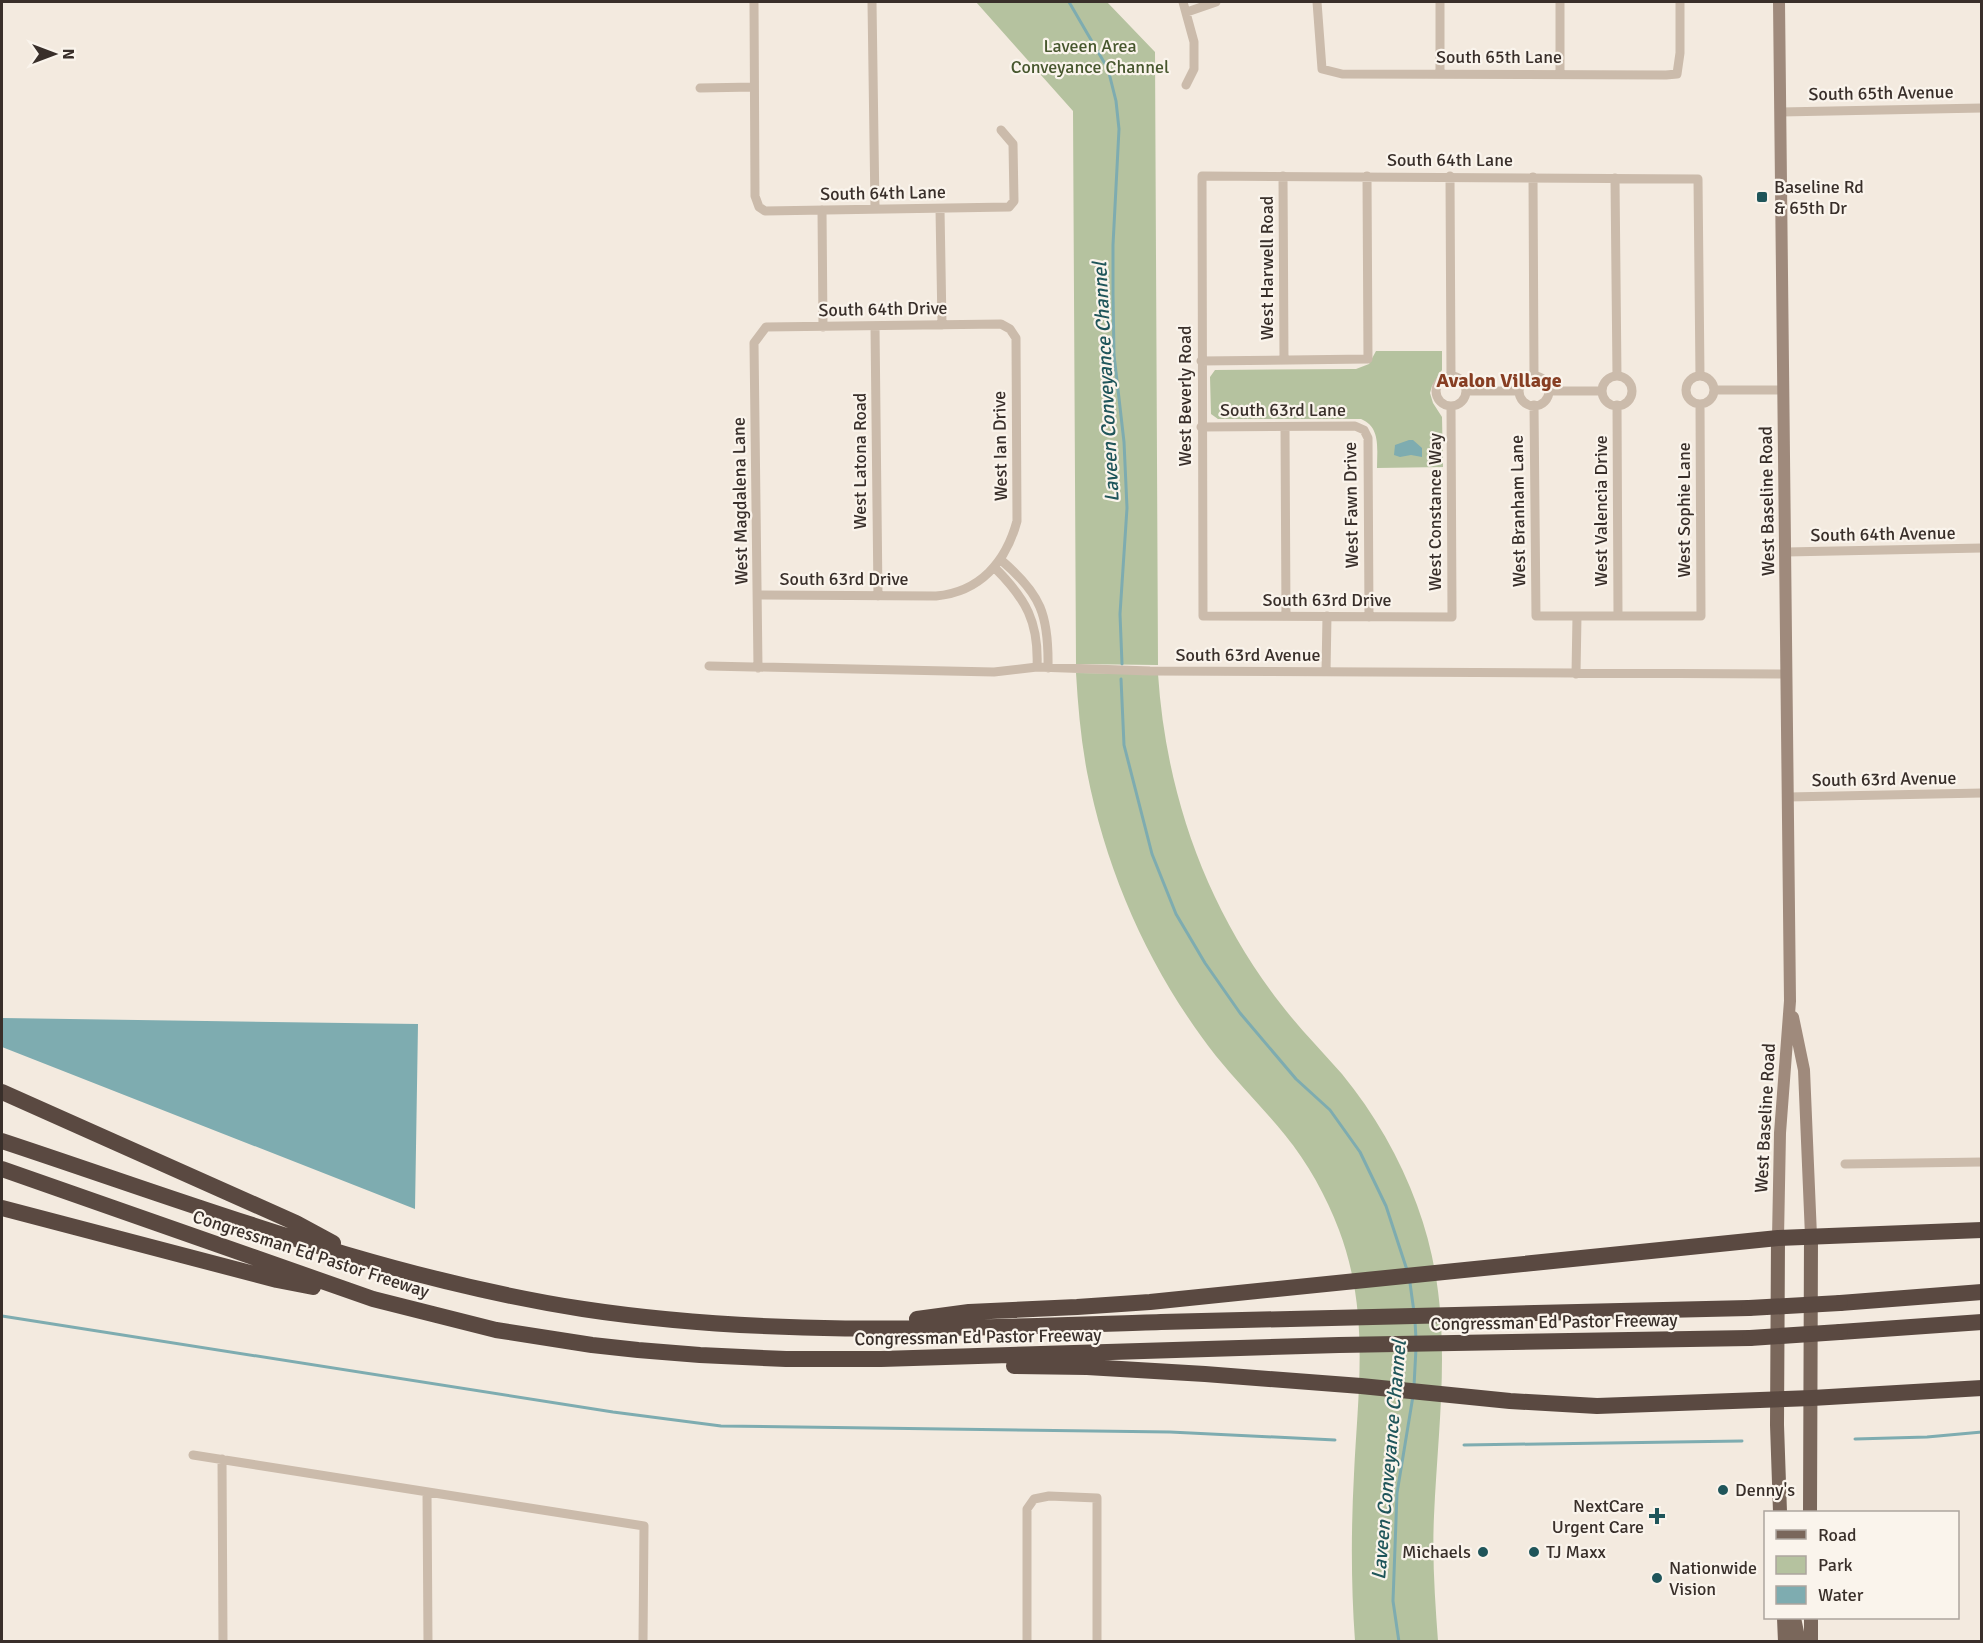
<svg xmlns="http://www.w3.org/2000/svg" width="1983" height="1643" font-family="Signika,sans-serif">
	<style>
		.green { fill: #b5c29f }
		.water { fill: #7eacb0 }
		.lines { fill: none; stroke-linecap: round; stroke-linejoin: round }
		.stream { stroke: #7eacb0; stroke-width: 3 }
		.street { stroke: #cbbbab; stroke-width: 9 }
		.secondary { stroke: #9f8a7c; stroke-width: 12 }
		.primary { stroke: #7a675b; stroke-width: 14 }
		.highway { stroke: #5a4941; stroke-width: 16 }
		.highway-bridge { stroke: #5a4941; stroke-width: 16 }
		.poi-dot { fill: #1f555a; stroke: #faf4ec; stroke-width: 2 }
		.labels { text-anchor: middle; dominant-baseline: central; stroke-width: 4.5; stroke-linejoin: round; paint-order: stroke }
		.park-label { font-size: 18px; fill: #47572e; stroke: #faf4ec }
		.street-label { font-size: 18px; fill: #392f2a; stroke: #faf4ec }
		.poi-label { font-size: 18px; fill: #392f2a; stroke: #faf4ec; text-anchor: start }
		.neighbourhood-label { font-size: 20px; font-weight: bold; fill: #873e23; stroke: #faf4ec }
		.water-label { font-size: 20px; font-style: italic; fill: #1f555a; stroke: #faf4ec }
	</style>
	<rect width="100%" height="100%" fill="#f3eadf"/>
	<path class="green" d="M976,2H1107L1155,52L1158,665L1076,664L1073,111Z
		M1376,351H1442V370L1432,386L1430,393L1433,403L1442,417L1443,467L1377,468C1377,449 1381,427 1361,419H1218L1211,414L1210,377L1215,370L1356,369L1369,364Z
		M1076,673L1158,674C1166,794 1206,907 1280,1003C1299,1028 1321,1050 1342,1074C1374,1113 1400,1158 1417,1205C1456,1310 1439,1407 1434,1516C1432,1558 1435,1600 1438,1641H1355C1351,1585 1351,1530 1354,1474C1358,1390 1370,1312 1339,1230C1326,1196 1308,1163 1285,1135C1263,1108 1238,1083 1216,1056C1151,973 1107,875 1087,772C1081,740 1078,707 1076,673Z"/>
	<path class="water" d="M1409,440H1413L1422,448V457L1411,455L1400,457L1394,455L1395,445Z
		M2,1018L418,1024L415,1209L2,1047Z"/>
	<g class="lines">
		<path class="stream" d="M1069,2L1108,69L1116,101L1119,129L1113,245V294L1114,355L1124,442L1127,508L1120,614L1122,664
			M1121,679L1124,745L1152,854L1176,914L1205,963L1240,1013L1296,1079L1330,1110L1360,1152L1386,1206L1407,1270
			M1410,1283L1414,1312
			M2,1316L613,1412L721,1426L1170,1432L1335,1440
			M1415,1321L1416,1339
			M1414,1386L1416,1348
			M1855,1439L1927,1437L1982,1432
			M1464,1445L1742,1441
			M1399,1642L1393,1601L1397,1493L1413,1396"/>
		<path class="street" d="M754,2L755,196L759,207L765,211L1009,207L1014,201L1013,144L1001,130
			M872,2L875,209
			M1183,2L1194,42V69L1186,85
			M1317,2L1322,69L1342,74L1666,75L1677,74L1680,53V2
			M1560,2V74
			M1187,12L1216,2
			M1440,73V2
			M700,88L754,87
			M1781,112L1982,108
			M1283,176L1284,360
			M1450,176L1451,376
			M1533,177L1534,376
			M1615,178L1617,376
			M940,209L942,325
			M822,210L823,327
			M875,326L878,596
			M1201,361L1368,359L1367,176
			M1686 390a14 14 0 1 1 28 0a14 14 0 1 1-28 0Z
			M1519 391a15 15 0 1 1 30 0a15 15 0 1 1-30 0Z
			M1602 391a15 15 0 1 1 30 0a15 15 0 1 1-30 0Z
			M1436 391a15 15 0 1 1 30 0a15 15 0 1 1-30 0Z
			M1714,390H1784
			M1466,391H1519
			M1548,391H1602
			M1534,405L1536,616H1701L1700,404
			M1617,405L1618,616
			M1451,406L1452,617L1203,616L1202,176L1698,179L1700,376
			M1201,427L1355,426L1364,430L1368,438L1369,617
			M1285,427L1286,616
			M1786,552L1982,548
			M1001,560C1041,594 1049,615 1048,668
			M995,568C1026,599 1039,622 1037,667
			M758,595L936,596C980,592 1006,562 1017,521L1016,338L1010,329L1001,324L766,327L754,343L758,668
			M709,666L994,672L1037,667L1150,671L1787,674
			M1326,672L1327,616
			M1576,674L1577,616
			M1788,797L1982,793
			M1845,1164L1982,1162
			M193,1455L644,1526L643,1642
			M222,1459L223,1642
			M427,1492L428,1642
			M1027,1642V1509L1034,1499L1049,1496L1097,1498V1642"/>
		<path class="secondary" d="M1793,1017L1804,1070L1811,1236
			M1778,1238L1780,1133L1790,1001L1779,2"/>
		<path class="primary" d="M1778,1238L1777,1425L1780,1512
			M1810,1512L1811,1236
			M1784,1618L1785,1642
			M1794,1618L1799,1642
			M1811,1618V1642"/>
		<path class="highway" d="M2,1092L296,1223L333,1243
			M2,1141C193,1204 383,1278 583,1309C774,1338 969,1328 1161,1322C1357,1317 1553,1313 1749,1308
			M2,1169L373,1299L496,1330L592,1345L638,1350L700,1355L786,1359H881L1339,1345L1750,1338
			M2,1208L277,1280L313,1287
			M1840,1303L1982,1292
			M917,1319L969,1312L1077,1307L1150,1302L1778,1238L1982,1230
			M1840,1332L1982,1322
			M1014,1366L1087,1367L1205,1374L1361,1386L1510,1401L1597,1406L1812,1398L1982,1388"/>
		<path class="highway-bridge" d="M1749,1308L1840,1303
			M1750,1338L1840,1332"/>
	</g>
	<g class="poi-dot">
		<rect x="1756" y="191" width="12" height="12" rx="3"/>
		<circle cx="1723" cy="1490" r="6"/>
		<path d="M1654 1507h6v6h6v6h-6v6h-6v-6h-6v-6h6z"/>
		<circle cx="1483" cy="1552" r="6"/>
		<circle cx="1534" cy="1552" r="6"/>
		<circle cx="1657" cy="1578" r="6"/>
	</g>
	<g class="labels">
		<g class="park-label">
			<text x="1090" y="46">Laveen Area<tspan x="1090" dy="21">Conveyance Channel</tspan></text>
		</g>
		<g class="street-label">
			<text x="1499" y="57">South 65th Lane</text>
			<text transform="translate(1881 93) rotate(-1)">South 65th Avenue</text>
			<text x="1450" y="160">South 64th Lane</text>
			<text transform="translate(883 193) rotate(-1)">South 64th Lane</text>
			<text transform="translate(1267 268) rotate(-90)">West Harwell Road</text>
			<text transform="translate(883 309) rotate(-1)">South 64th Drive</text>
			<text transform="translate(1185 396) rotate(-90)">West Beverly Road</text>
			<text x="1283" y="410">South 63rd Lane</text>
			<text transform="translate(1000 446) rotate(-91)">West Ian Drive</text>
			<text transform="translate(860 461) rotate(-90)">West Latona Road</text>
			<text transform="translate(740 501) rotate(-91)">West Magdalena Lane</text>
			<text transform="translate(1767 501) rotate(-91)">West Baseline Road</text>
			<text transform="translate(1351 505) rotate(-91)">West Fawn Drive</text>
			<text transform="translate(1684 510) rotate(-90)">West Sophie Lane</text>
			<text transform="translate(1518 511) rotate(-91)">West Branham Lane</text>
			<text transform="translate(1601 511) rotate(-90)">West Valencia Drive</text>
			<text transform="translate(1435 512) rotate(-90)">West Constance Way</text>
			<text transform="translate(1883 534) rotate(-1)">South 64th Avenue</text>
			<text x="844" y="579">South 63rd Drive</text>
			<text x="1327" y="600">South 63rd Drive</text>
			<text x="1248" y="655">South 63rd Avenue</text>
			<text transform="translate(1884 779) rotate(-1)">South 63rd Avenue</text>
			<text transform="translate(1765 1118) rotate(-87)">West Baseline Road</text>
			<text transform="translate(311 1254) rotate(18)">Congressman Ed Pastor Freeway</text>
			<text transform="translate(1554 1322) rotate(-1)">Congressman Ed Pastor Freeway</text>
			<text transform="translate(978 1337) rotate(-1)">Congressman Ed Pastor Freeway</text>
		</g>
		<g class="poi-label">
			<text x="1774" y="187">Baseline Rd<tspan x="1774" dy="21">&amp; 65th Dr</tspan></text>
			<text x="1735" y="1490">Denny's</text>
			<text x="1644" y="1506" text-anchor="end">NextCare<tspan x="1644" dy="21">Urgent Care</tspan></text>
			<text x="1471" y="1552" text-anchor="end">Michaels</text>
			<text x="1546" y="1552">TJ Maxx</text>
			<text x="1669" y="1568">Nationwide<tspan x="1669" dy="21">Vision</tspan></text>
		</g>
		<g class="neighbourhood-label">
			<text x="1499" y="380">Avalon Village</text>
		</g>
		<g class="water-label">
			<text transform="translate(1106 382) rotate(-93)">Laveen Conveyance Channel</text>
			<text transform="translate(1389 1460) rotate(-85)">Laveen Conveyance Channel</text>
		</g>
	</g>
	<rect width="1983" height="1643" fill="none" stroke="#392f2a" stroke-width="6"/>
	<rect x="1764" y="1511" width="195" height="108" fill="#faf4ec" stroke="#ada59e" stroke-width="1.5"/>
	<rect x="1776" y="1530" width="30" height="9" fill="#7a675b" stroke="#ada59e" stroke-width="1.5"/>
	<text x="1818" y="1541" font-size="18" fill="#392f2a">Road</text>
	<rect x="1776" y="1556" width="30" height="18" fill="#b5c29f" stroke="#ada59e" stroke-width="1.5"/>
	<text x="1818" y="1571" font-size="18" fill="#392f2a">Park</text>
	<rect x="1776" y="1586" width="30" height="18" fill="#7eacb0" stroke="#ada59e" stroke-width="1.5"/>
	<text x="1818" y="1601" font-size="18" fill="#392f2a">Water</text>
	<g transform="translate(54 54) rotate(90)" stroke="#faf4ec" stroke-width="4.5" paint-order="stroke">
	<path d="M0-4.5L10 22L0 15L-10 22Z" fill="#392f2a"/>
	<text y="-9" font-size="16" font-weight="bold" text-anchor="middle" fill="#392f2a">N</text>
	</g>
</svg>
